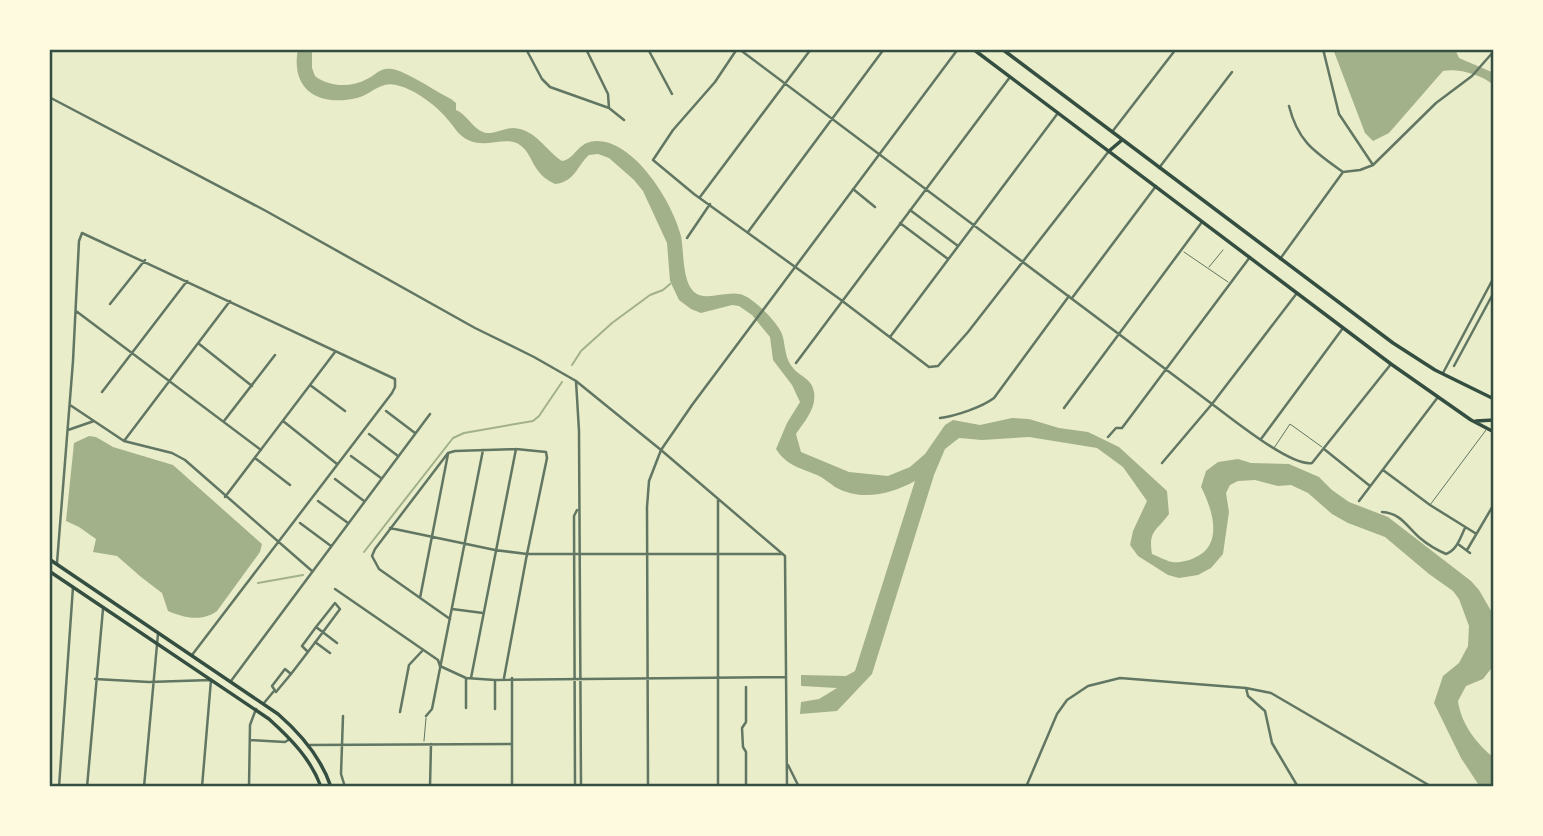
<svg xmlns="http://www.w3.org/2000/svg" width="1543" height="836" font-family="Quicksand,sans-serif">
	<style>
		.water { fill: #a3b18a }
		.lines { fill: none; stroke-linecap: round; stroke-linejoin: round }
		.stream { stroke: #a3b18a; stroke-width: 2 }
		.service { stroke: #617663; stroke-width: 1 }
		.minor { stroke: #617663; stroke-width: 2.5 }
		.tertiary { stroke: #617663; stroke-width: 2.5 }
		.primary { stroke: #344e41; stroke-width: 3.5 }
		.neatline { fill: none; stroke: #344e41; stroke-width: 2.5 }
	</style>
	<rect width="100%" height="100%" fill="#e9edc9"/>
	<path class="water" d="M298,49H312V68L315,76C329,87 351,88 367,79C376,75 380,67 392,69C406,71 435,91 451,99L456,103V110C468,115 473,130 486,133C495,134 504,128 513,128C536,129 546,151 562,161C576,159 577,141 597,141C635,141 673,203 681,236C684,251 682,281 694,292C706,303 730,288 745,296C756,301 778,323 782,334C786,346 784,359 794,369C801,377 812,379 814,392C817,408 804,422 796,434L801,452L849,472L888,476L910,467L925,454L945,425L953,420L980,425L1012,418L1029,419L1059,428L1088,432L1119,447L1167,491L1169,514C1157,531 1148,530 1152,554C1158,556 1166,561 1172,562C1178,563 1188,561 1194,558C1224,546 1213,510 1201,487L1206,471L1218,462L1238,459L1251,463L1289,464L1319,477L1332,490L1349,502L1388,517L1471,581L1479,590L1494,616V665L1483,679L1466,686L1458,701C1461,724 1477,744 1494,758V787H1480L1461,758L1434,703L1443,676L1459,663L1468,646L1469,626L1459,599L1453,591L1429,574L1385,537L1348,523L1332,514L1308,493L1291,485L1278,486L1255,480L1238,481L1230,485L1226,493L1229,512L1223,554L1211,568L1198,575L1179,578L1168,575L1138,556L1130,545L1133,531L1147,501L1123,467L1097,448L1029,437L982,440L959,438L945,449L934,475L872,674L837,711L800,714L801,702L819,699L837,688L801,686V675L846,676L855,671L915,481C891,494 862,502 835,487C829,483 824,478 817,475C800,468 786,465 776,449L787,423L800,402L792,385L773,360L770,337L752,315L739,306L732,305L701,313L691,309L679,300L670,281L667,243L643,191L634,180L609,158L598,154L589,155C576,167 575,182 555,184C531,173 534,155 520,145C506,135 486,149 468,140C459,136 455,128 449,121C437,106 415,89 396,85C380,81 372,94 357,98C319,107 290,90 298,49Z
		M1333,49H1455L1459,58L1494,73V85C1481,75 1459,68 1443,71L1389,133L1373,141L1365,133Z
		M89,436L96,437L113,447L173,465L262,544L260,552L217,611C202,622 184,618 168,611L162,593L141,577L117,556L93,552L96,539L79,527L66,521L74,443Z"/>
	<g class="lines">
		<path class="stream" d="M572,365L581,351L612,323L650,295L663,290L670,284
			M364,552L453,438L464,433L533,421L539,416L562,382
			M258,583L303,575"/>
		<path class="service" d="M1184,252L1228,282
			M1209,267L1223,250
			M1274,448L1290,424L1322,447
			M1430,505L1486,430
			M424,741L426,718"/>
		<path class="minor" d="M526,49L542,79L550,87L609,108
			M586,49L608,94L609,108L624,120
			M648,49L672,94
			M737,49L715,82L673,130L653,160L694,194L841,300L929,367L938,366L968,332L1109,151
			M739,49L1212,404C1231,418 1291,467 1312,463L1391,364
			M1323,49L1339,114L1373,165
			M1112,132L1176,49
			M1159,168L1232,72
			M1343,172L1360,170L1373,165L1436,103L1472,76L1494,51
			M853,189L875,207
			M700,197L811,49
			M910,210L958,246
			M900,223L948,259
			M748,232L884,49
			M687,238L710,204
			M1280,259L1343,172C1315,152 1298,142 1289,106
			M1072,298L1156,186
			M110,304L145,260
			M76,311L261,450
			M890,337L1058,113
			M198,343L252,386
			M796,363L1010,77
			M1454,366L1494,292
			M1443,373L1494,277
			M576,381L579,431L581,787
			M310,385L345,411
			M102,392L187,281
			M70,405L94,421
			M1064,408L1202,222
			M386,411L415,433
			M940,418C956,416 982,407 994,398L1069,296
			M224,421L275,355
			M283,421L337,464
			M68,430L94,421L124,441L172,453L185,460L312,571
			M369,434L398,456
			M1108,437L1116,428H1122L1250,257
			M1261,439L1343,328
			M124,441L230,301
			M1324,449L1370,486
			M351,456L381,478
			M255,458L290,485
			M1162,463L1212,404L1297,293
			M1383,470L1430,505L1475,533
			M335,479L364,501
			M225,497L335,352
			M318,501L348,523
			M1359,501L1438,397
			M1382,512C1401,513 1407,527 1420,538C1427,544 1437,550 1446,554C1457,550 1460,538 1465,528
			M300,523L331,546
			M390,528L495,550L527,554H783
			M1458,544L1470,553
			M1467,550L1494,504
			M57,563L73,361L79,241L82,233L395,379V387L392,393L192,655
			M335,589L438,660L440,666L466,678L495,680L786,677
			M420,598L448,454
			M452,609L483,613
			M450,619L379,569L372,556L375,549L448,453L455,451L516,449L546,452L547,458L527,554L504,678
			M315,642L330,653
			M308,652L302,646L316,627
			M285,669L291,674L276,692L272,686Z
			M291,674C308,652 324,631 340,609L335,603L316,627L337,643
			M471,678L516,449
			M512,678V787
			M95,679L149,682L211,680L202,787
			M231,681L430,414
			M746,687V722L742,728L743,747L746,752V787
			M1246,688L1248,696L1265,711L1272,743L1298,787
			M264,703L274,691
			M466,708V678
			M495,709V680
			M400,712L409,665L423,650
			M343,716L341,774L345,787
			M426,716L432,709L483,450
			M250,740L285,742L290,739
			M309,745L512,744
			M788,765L799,787
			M59,787L73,587
			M87,787L103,609
			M144,787L158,634
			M249,787L250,725L256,709
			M430,787L431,744
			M575,787L574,516L577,510
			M648,787L647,507L649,481L661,450L785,556L787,787
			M718,787V500
			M1026,787L1057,714L1067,700L1088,686L1120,678L1246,688L1271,693L1432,787"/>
		<path class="tertiary" d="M49,97L266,211L475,328L534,357L576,381L661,450L692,405L958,49"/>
		<path class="primary" d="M973,49L1391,364L1471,420L1494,432
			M1002,49L1393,343L1435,370L1494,399
			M1109,151L1122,140
			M1476,421L1494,420
			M49,559L278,714C301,734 321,757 331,787
			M49,571L269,719C291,739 311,759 321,787"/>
	</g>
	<rect width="1543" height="836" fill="none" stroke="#fefae0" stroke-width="102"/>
	<rect x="51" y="51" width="1441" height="734" class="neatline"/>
</svg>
